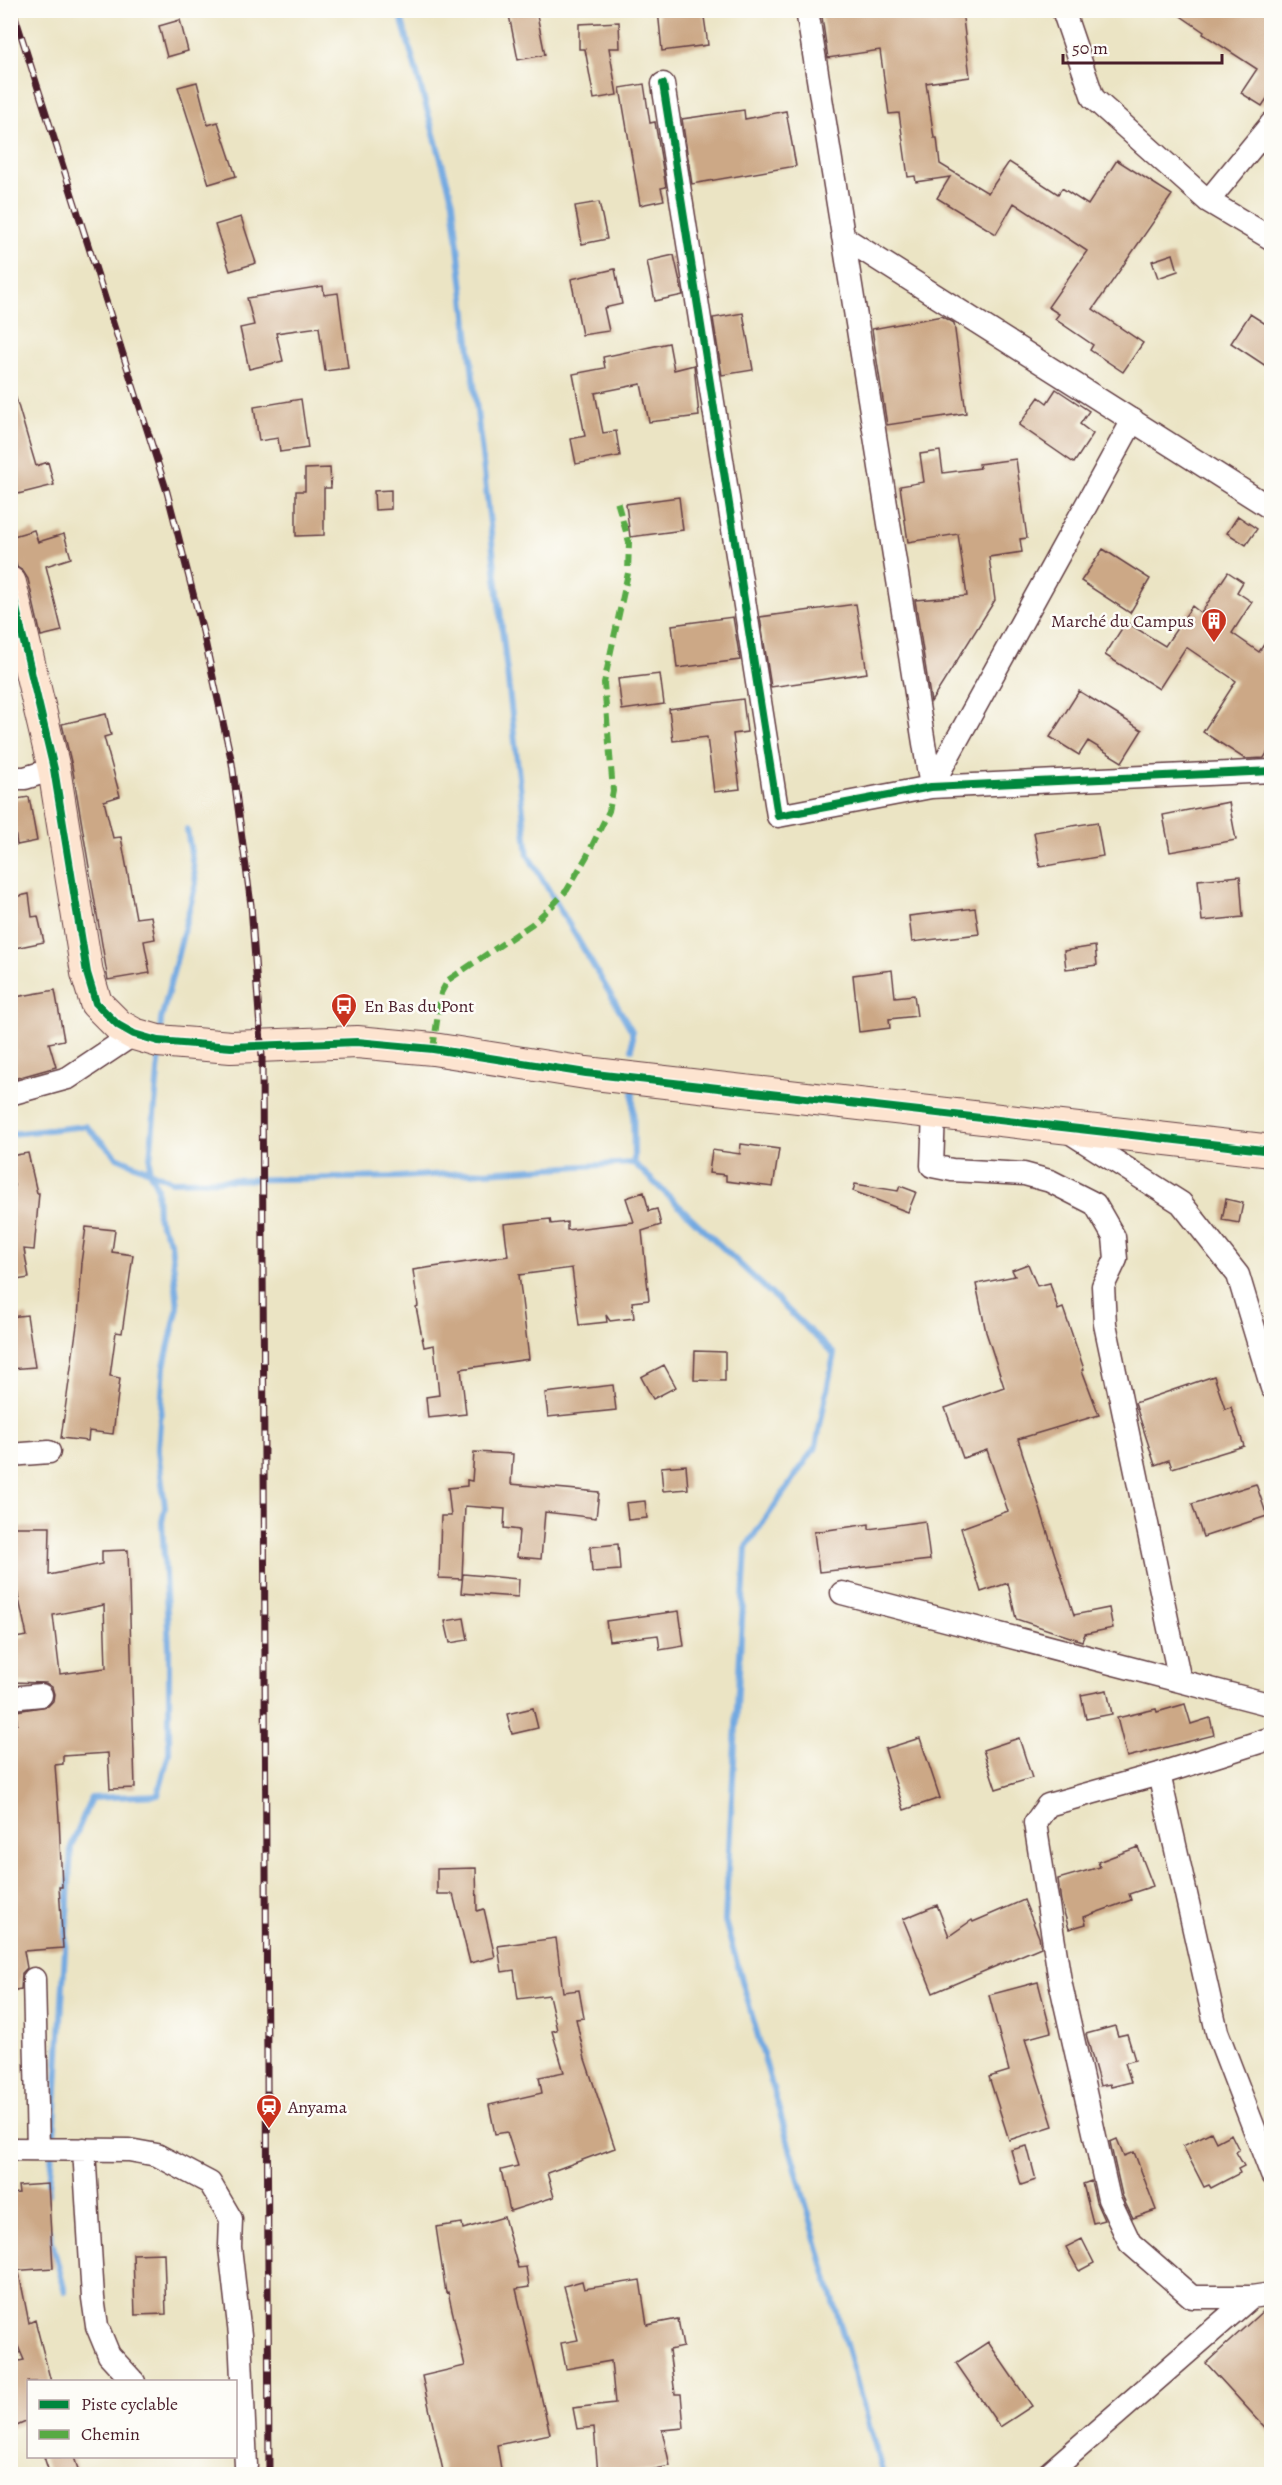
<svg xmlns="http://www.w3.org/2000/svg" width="1282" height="2485" font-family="Alegreya,serif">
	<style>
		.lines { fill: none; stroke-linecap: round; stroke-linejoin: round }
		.stream { stroke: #72a9e1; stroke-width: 6 }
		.building { fill: #cca886; fill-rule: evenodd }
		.street-casing { stroke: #623d42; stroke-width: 25 }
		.secondary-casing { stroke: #623d42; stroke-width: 34 }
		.street { stroke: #fff; stroke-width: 22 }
		.secondary { stroke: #fde4d0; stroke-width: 32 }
		.rail-casing { stroke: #4a1f2b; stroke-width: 7 }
		.rail { stroke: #fdfcf7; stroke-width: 4.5; stroke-dasharray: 14; stroke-linecap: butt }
		.quiet { stroke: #57aa44; stroke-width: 6; stroke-dasharray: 12 6; stroke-linecap: butt }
		.cycleway-casing { stroke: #fdfcf7; stroke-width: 11 }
		.cycleway { stroke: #00873e; stroke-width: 8 }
		.labels { text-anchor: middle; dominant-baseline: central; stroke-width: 5; stroke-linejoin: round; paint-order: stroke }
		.poi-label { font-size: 18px; fill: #4a1f2b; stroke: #fdfcf7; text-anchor: start }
	</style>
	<rect width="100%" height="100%" fill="#fdfcf7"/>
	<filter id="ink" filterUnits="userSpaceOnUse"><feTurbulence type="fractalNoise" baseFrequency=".0167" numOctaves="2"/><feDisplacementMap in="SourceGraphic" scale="12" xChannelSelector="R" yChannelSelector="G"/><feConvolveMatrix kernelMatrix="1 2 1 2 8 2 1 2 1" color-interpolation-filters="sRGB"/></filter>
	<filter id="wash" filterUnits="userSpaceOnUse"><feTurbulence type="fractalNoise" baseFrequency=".008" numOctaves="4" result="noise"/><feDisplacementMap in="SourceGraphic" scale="24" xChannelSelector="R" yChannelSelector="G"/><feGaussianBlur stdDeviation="1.35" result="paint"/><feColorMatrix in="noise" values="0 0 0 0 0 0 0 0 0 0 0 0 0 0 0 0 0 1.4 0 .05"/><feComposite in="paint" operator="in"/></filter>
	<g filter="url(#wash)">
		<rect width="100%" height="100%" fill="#ebe4c4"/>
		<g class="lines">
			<path class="stream" d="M399,10L453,202L528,855L632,1031V1049
				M160,1034L161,1020L196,883L187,829
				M633,1092L634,1163L834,1354L816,1446L746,1547L725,1921L883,2474
				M10,1134L86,1126L117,1157L172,1181L399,1177L634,1163
				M48,2194L55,2122L71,1847L91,1798L158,1795L169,1753V1647L162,1522L165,1507L158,1450L164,1366L178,1307L171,1243L158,1219L157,1187L149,1171L160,1050
				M49,2230L65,2292"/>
		</g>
		<g id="blocks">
			<path class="building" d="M508,10H536L545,55L518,60Z
				M658,10H703L708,45L662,51Z
				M821,10H962L970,77L926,83L934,138H937L940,164L988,193L1009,162L1058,194L1062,188L1088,205L1117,160L1172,195L1093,309L1143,343L1123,372L1090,350L1093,345L1055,319L1059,314L1048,307L1087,251L1014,203L996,234L937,198L950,177L916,182L915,176L908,177L899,113L889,114L880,50L828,58Z
				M1172,10H1272V91L1262,106L1241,93L1257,69L1203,34L1204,32Z
				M180,20L188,51L167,57L159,26Z
				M619,22L620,48H609L617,95L594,99L585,49H579V24Z
				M197,82L208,125L218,122L236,176L209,184L178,87Z
				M644,84L650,123L655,122L666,187L661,188L664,200L640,205L620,88Z
				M744,110L745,119L786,111L796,166L692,184L682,119Z
				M599,202L607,239L582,244L575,206Z
				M241,217L256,263L230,271L215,225Z
				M1173,254L1178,271L1158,278L1152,261Z
				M674,255L683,295L655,301L647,261Z
				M615,269L622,304L604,308L609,331L582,335L571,279Z
				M323,286L324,295L338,293L348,368L325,371L319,327L276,333L283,361L249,369L240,328L254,325L247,298Z
				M743,313L753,370L722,375L713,318Z
				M1250,314L1272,328V370L1231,343Z
				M942,316L954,323L966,413L887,425L872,329Z
				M669,343L674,370L694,365L699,416L649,422L641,384L595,393L603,433L616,431L620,456L576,464L571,439L585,436L573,374L605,368L603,357Z
				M1056,389L1089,411L1080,424L1093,434L1074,463L1019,425L1039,397L1047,403Z
				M10,395H15L36,466L48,462L54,485L10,496Z
				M301,399L308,448L280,452L278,438L259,441L254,407Z
				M940,451L943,473L980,468L979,464L1016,459L1027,538L1020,539L1022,552L989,557L995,600L931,702L915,600L967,596L958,534L908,542L900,486L924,482L920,454Z
				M330,468L331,488H324V535L296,536V491H305V469Z
				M391,490V509L375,510L374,491Z
				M679,497L683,530L630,537L626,504Z
				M1238,516L1257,529L1246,545L1227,533Z
				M34,530L38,542L64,534L71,558L46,566L62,631L41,636L28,579L23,571L17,567L10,544V537Z
				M1103,549L1150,579L1130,613L1081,581Z
				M1228,572L1243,582L1237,592L1252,602L1232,633L1259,652L1272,632V745L1264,758L1245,759L1203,732L1236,681L1186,647L1159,689L1105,655L1126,622L1165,646L1192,606L1201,613Z
				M856,604L867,673L771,687L760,617Z
				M733,617L740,660L677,668L672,625Z
				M660,674L664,704L622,710L618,679Z
				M1079,691L1142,730L1122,762L1088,741L1079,755L1050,737Z
				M743,699L747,732L733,734L740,789L714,792L707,737L673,741L669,709Z
				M106,714L111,735L104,737L120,796L104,801L113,838L121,837L136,918L151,916L155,939L144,941L150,973L108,980L72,766L62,724Z
				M29,797L37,841L17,845L10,800Z
				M1229,802L1236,840L1170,852L1163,815Z
				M1097,822L1103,856L1040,867L1034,832Z
				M1240,876L1243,917L1202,921L1198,880Z
				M29,894L32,917L38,916L44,942L10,949V898Z
				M975,908L979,934L912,942L909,916Z
				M1095,946L1097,965L1066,969L1064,951Z
				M892,970L895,997L914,995L917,1016L889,1019L890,1028L859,1032L853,975Z
				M55,990L64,1040L49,1043L56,1067L10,1080V998Z
				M741,1144L779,1149L773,1187L726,1181V1175L709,1173L712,1150L740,1154Z
				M28,1153L37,1193H39L34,1250L24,1249L29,1278L10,1281V1225L14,1185L10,1186V1156Z
				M855,1184L898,1191L900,1186L916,1192L908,1212L853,1191Z
				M644,1192L649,1211L657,1209L661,1225L642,1231L649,1300L632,1302L634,1318L610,1321L606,1315L607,1322L579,1325L572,1268L519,1275L529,1359L461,1369L466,1414L428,1418L426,1397L439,1395L434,1345L424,1347L416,1307L418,1306L413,1270L508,1256L504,1224L550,1219L551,1224L567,1222V1230L634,1222L626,1198Z
				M1226,1199L1243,1203L1239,1223L1222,1220Z
				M86,1227L115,1230L112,1252L133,1255L122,1333L116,1332L110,1376L120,1378L113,1434L89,1431L88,1441L61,1438L78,1318L82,1263H81Z
				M1028,1264L1037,1286L1050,1283L1058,1310L1063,1308L1084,1369L1082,1370L1099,1415L1018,1439L1074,1615L1109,1608L1113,1628L1085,1634L1082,1641L1016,1619L1008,1583L981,1592L961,1528L1008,1511L987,1450L963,1458L945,1408L1004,1387L986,1332L976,1284L1015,1276L1012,1270Z
				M27,1315L35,1367L10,1369V1317Z
				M695,1351L725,1352V1381L694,1380Z
				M664,1365L676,1387L653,1399L641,1377Z
				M1214,1376L1225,1409L1231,1407L1244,1446L1172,1468L1169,1460L1155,1465L1135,1403Z
				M613,1385L616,1410L548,1417L545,1393Z
				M474,1452L513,1454L511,1484L599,1492L596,1518L545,1512L541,1559L517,1557L519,1530L504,1528L505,1509L465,1506L462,1579L439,1578L441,1516H451L448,1488L467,1486V1480L472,1481Z
				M686,1465L688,1489L663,1491L661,1467Z
				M1256,1484L1267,1516L1203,1537L1192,1504Z
				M645,1501L647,1518L628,1520L626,1503Z
				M925,1521L930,1560L819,1572L814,1532L869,1524V1529Z
				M13,1527H50L49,1575L102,1564V1551L128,1550L135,1788L110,1789L108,1753L63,1756V1764L55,1765L59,1818L62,1887H59L63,1948L24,1951L27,1968L22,1973L21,1989L10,1991V1725L17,1724L16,1711L48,1706L53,1701L54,1694L52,1687L46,1683L10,1682V1639L27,1636L16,1586L15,1551H16ZM104,1605L106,1668L60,1674L53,1615Z
				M618,1544L620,1570L592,1572L590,1547Z
				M463,1574L519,1579L518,1597L461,1593Z
				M679,1611L684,1646L660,1650L658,1635L609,1641L606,1621Z
				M464,1618L468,1640L450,1643L445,1621Z
				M1107,1690L1112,1714L1086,1719L1081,1695Z
				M1185,1704L1191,1724L1210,1718L1214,1735L1127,1757L1117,1718L1156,1709L1157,1712Z
				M533,1708L538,1728L512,1734L507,1714Z
				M920,1738L940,1798L904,1810L885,1749Z
				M1019,1738L1032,1778L996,1789L983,1750Z
				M1138,1847L1153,1886L1129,1894L1131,1900L1084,1917L1086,1924L1069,1929L1061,1902L1058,1879L1100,1867L1098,1862Z
				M476,1868L477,1911L484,1909L495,1957L470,1963L453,1894H437V1869Z
				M1024,1900L1039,1937L1041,1947L933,1993L903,1919L937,1905L949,1936L972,1920L973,1922Z
				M556,1938L563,1992L579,1990L584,2018L576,2019L585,2059L615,2148L547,2173L554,2197L510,2211L501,2170L518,2166L507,2132L495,2134L489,2105L542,2093L539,2077L564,2072L552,2031L557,2030L549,1995L518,1999L514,1970L502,1972L498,1946Z
				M1038,1982L1051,2032L1025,2039L1053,2126L1009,2140L989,2077L1009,2071L989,1995Z
				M1115,2026L1118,2036L1127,2034L1135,2060L1125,2063L1131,2082L1111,2087L1110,2084L1100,2086L1086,2034Z
				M1211,2132L1216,2142L1231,2134L1239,2150L1236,2152L1244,2166L1238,2169L1240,2173L1211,2188L1209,2185L1204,2187L1183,2146Z
				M1117,2139L1124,2156L1134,2152L1156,2210L1133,2218L1122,2195L1110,2142Z
				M1027,2146L1036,2180L1021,2185L1011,2150Z
				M1091,2181L1096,2202L1104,2220L1093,2223L1083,2184Z
				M48,2184L53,2268L10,2271V2194L19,2193L18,2186Z
				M504,2217L518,2268L526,2267L529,2287L516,2289L550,2434L497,2445L502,2475H444L422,2376L465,2366L448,2292L446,2293L436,2227L462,2223L463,2229Z
				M1082,2239L1094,2263L1079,2271L1066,2247Z
				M164,2253L166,2314L135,2315L133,2254Z
				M19,2273L29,2323L35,2320L51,2382H28V2421L10,2429V2363L24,2360L10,2328V2274Z
				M640,2280L647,2325L678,2319L683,2347L669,2350L675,2394H681L684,2428L662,2430L670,2466L651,2470L598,2474L594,2427L577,2429L573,2408L615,2403L611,2361L566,2369L561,2343L578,2340L564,2286L582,2281L584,2289Z
				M1266,2308H1272V2435L1206,2363Z
				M988,2342L1032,2406L1000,2427L956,2363Z
				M44,2457H74L80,2475H50Z"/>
		</g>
	</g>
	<g filter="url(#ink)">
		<use href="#blocks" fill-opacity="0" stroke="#623d42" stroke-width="1.5"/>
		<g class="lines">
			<defs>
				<path id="street" d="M807,10L931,787
					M1063,10L1093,98L1208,201L1272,239
					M663,84L778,816L931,787L1272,771
					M1208,201L1272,123
					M843,237L1272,509
					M10,778H25L54,769
					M931,787L1133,420
					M10,1094L68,1078L134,1034
					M934,1112L932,1166L952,1170L1024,1174L1050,1181L1095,1204L1114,1237L1116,1259L1103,1286L1105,1324L1180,1681
					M1066,1130L1181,1203L1238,1275L1272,1388
					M10,1455L49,1452
					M842,1593L1272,1705
					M10,1698L41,1695
					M1272,1738L1159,1774L1048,1805L1035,1823L1060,1981L1109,2199L1130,2243L1192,2297H1251L1272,2294
					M1159,1774L1217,2032L1272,2175
					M34,1979L38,2149
					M10,2149L129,2150L157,2155L210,2183L231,2219L230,2247L240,2335L246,2466
					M84,2149L93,2298L97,2326L109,2355L134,2382
					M1048,2474L1251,2297"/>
				<path id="secondary" d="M10,583L54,769L87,973L96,1003L118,1025L134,1034L158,1041L231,1047L357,1042L433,1049L586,1073L1272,1151"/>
			</defs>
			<use href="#street" class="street-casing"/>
			<use href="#secondary" class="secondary-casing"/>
			<use href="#street" class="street"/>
			<use href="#secondary" class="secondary"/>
			<defs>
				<path id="rail" d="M13,10L167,492L203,632L232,763L251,905L262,1056L269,2474"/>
			</defs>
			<use href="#rail" class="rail-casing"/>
			<use href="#rail" class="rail"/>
			<path class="quiet" d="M433,1049L441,993L448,980L532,924L552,906L567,890L587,856L609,811L613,791L604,683L628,573L629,542L616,498"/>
			<defs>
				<path id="cycleway" d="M663,84L778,816L931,787L1272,771
					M10,583L54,769L87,973L96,1003L118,1025L134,1034L158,1041L231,1047L357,1042L433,1049L586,1073L1272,1151"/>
			</defs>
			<use href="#cycleway" class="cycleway-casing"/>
			<use href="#cycleway" class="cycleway"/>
		</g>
	</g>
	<defs>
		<symbol id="building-pin" viewBox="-11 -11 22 30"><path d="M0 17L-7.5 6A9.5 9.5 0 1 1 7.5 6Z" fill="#c8321e" stroke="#fdfcf7"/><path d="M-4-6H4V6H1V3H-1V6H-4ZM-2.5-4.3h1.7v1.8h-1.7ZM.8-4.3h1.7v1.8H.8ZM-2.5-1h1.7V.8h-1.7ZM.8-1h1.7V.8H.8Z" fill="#fff"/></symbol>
		<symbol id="bus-pin" viewBox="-11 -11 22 30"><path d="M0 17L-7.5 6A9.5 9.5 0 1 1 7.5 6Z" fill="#c8321e" stroke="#fdfcf7"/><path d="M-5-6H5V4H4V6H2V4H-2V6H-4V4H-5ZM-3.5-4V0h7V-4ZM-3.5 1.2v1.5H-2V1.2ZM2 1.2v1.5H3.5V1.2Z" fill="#fff"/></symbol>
		<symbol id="station-pin" viewBox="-11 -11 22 30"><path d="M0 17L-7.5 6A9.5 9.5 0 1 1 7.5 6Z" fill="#c8321e" stroke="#fdfcf7"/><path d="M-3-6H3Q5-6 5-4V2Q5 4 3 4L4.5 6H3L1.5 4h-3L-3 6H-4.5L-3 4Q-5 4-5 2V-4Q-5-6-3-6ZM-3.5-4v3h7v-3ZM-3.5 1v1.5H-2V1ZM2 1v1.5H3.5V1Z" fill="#fff"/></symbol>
	</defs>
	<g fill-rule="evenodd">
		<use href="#building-pin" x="1199" y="606" width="30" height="40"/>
		<use href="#bus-pin" x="329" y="991" width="30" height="40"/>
		<use href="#station-pin" x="254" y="2092" width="30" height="40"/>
	</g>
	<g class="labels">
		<g class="poi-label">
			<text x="1194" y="621" text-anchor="end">Marché du Campus</text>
			<text x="364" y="1006">En Bas du Pont</text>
			<text x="288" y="2107">Anyama</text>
		</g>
	</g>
	<rect width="1282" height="2485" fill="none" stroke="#fdfcf7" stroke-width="36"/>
	<rect x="27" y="2380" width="210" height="78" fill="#fdfcf7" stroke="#b5a4a5" stroke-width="1.5"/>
	<rect x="39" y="2400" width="30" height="9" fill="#00873e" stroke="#b5a4a5" stroke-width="1.5"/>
	<text x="81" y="2410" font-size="18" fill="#4a1f2b">Piste cyclable</text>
	<rect x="39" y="2430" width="30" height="9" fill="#57aa44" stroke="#b5a4a5" stroke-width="1.5"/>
	<text x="81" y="2440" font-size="18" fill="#4a1f2b">Chemin</text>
	<path d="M1063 54v9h159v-9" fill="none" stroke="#4a1f2b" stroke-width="3"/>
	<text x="1072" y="54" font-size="18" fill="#4a1f2b" stroke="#fdfcf7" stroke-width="4.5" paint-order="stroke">50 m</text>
</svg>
